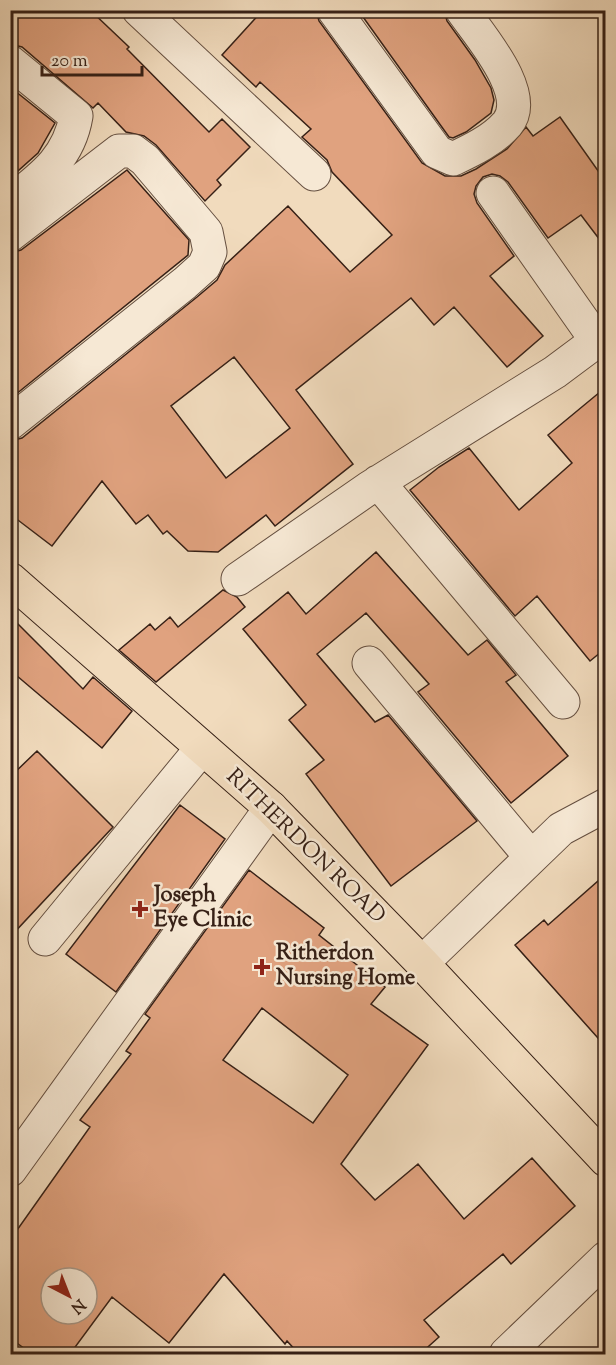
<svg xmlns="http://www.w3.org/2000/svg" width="616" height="1365" font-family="'Sorts Mill Goudy',serif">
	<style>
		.building { fill: #e0a27f; stroke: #362016; stroke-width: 1.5; fill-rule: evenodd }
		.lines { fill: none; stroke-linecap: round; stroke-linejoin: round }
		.minor-casing { stroke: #654f40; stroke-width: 35 }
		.major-casing { stroke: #362016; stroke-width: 35 }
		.minor { stroke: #f6e8d4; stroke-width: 33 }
		.major { stroke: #f1dbbd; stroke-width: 33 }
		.poi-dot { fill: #8f2418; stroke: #f6e8d4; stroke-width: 2 }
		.labels { text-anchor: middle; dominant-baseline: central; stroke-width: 5; stroke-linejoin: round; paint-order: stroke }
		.street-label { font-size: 22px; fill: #362016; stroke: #f6e8d4 }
		.poi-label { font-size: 22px; font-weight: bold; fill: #362016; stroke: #f6e8d4; text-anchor: start }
	</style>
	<rect width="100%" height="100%" fill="#f1dbbd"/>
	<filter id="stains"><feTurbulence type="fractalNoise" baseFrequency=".00333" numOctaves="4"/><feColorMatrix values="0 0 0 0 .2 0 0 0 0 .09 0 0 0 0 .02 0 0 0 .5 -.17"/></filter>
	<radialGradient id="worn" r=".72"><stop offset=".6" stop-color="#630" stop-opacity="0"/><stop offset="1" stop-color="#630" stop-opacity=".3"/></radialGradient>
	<path class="building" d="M10,10H90L129,47L127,49L209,132L222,119L250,147L217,180L221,185L205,201L156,145L144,136L126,132L98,103L93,108L22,47L10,44Z
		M263,10H316L319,21L422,163L445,176H461L476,169L507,149L526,127L533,136L560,117L606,182V248L581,215L548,238L508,182L500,176L492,174L483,177L476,186L474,194L477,203L514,256L490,276L543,336L507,367L454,307L434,325L411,298L296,390L353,464L275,526L266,515L218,552L188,551L167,531L163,534L148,515L136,524L102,481L52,546L10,514V441L22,438L197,297L217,280L225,265L288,206L350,272L392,235L332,172L327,160L302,137L311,129L260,82L256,87L222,55ZM234,357L290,428L226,478L171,406Z
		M358,10H444L447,21L475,60L491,88L494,100L491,113L466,132L453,138L449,137Z
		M10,87L55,123L38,153L10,178Z
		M127,170L189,240L188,255L10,399V253L21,250Z
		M606,387V648L590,661L537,596L515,616L410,490L439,467L469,448L519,510L572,463L548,435Z
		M376,552L468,655L487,640L516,675L506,682L568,756L511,803L418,692L429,684L366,613L317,654L375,722L388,715L477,821L391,886L306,774L324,760L289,720L306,705L243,629L288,592L306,614Z
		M223,590L237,597L245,607L156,682L119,650L150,624L155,630L170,617L178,627Z
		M10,616L83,689L93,677L132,711L102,748L10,670Z
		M37,751L113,827L10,937V777Z
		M180,805L225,839L116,992L66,954Z
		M249,870L324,928L319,935L385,987L371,1004L428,1045L341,1164L375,1200L418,1164L464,1219L532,1158L575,1206L511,1264L503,1254L424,1320L439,1337L420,1354H299L287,1341L285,1344L224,1274L169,1343L112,1297L70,1354H32L10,1338V1240L90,1127L80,1120L131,1054L126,1051L150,1018L145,1014ZM262,1008L348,1075L313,1123L223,1060ZM51,1278H87V1314H51Z
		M606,874V1047L515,945L544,920L548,925Z"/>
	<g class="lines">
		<defs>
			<path id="minor" d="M139,10L314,174
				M334,10L437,152L453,159C472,150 493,140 507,124C532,94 479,35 462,10
				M10,62L76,116C69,158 42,177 10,202
				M493,193L597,341
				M10,235L119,151H133L145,160L206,232L210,252L204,266L185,283L10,423
				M378,482L563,702
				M238,579L369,488L555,372L606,334
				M369,663L531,857
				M45,939L202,748
				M422,963L561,829L606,805
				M10,1170L271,808
				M506,1354L606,1258"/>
			<path id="major" d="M10,579L271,808L422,963L606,1160"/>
		</defs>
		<use href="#minor" class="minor-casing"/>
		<use href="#major" class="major-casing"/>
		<use href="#minor" class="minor"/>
		<use href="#major" class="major"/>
	</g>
	<g class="poi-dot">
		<path d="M137 900h6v6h6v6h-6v6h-6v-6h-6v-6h6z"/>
		<path d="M259 958h6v6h6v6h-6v6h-6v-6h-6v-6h6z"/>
	</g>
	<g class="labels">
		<g class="street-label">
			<text transform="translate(305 847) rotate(44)">RITHERDON ROAD</text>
		</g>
		<g class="poi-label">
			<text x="154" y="896">Joseph<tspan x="154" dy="25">Eye Clinic</tspan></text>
			<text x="276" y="954">Ritherdon<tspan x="276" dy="25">Nursing Home</tspan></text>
		</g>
	</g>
	<rect width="616" height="1365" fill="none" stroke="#f1dbbd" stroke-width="36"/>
	<rect x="12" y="12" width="592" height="1341" fill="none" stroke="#362016" stroke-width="3"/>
	<rect x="18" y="18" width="580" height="1329" fill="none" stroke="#362016" stroke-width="1.5"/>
	<g transform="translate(69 1296) rotate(138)"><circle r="28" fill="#f6e8d4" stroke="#a99888" stroke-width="1.5"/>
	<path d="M0-4.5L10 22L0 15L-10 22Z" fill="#8f2418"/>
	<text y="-9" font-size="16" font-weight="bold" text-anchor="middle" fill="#362016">N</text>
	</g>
	<path d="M42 66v9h100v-9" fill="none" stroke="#362016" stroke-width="3"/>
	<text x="51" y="66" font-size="18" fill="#362016" stroke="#f6e8d4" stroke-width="4.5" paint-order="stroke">20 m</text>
	<rect width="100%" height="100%" filter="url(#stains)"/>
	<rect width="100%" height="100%" fill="url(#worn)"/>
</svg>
